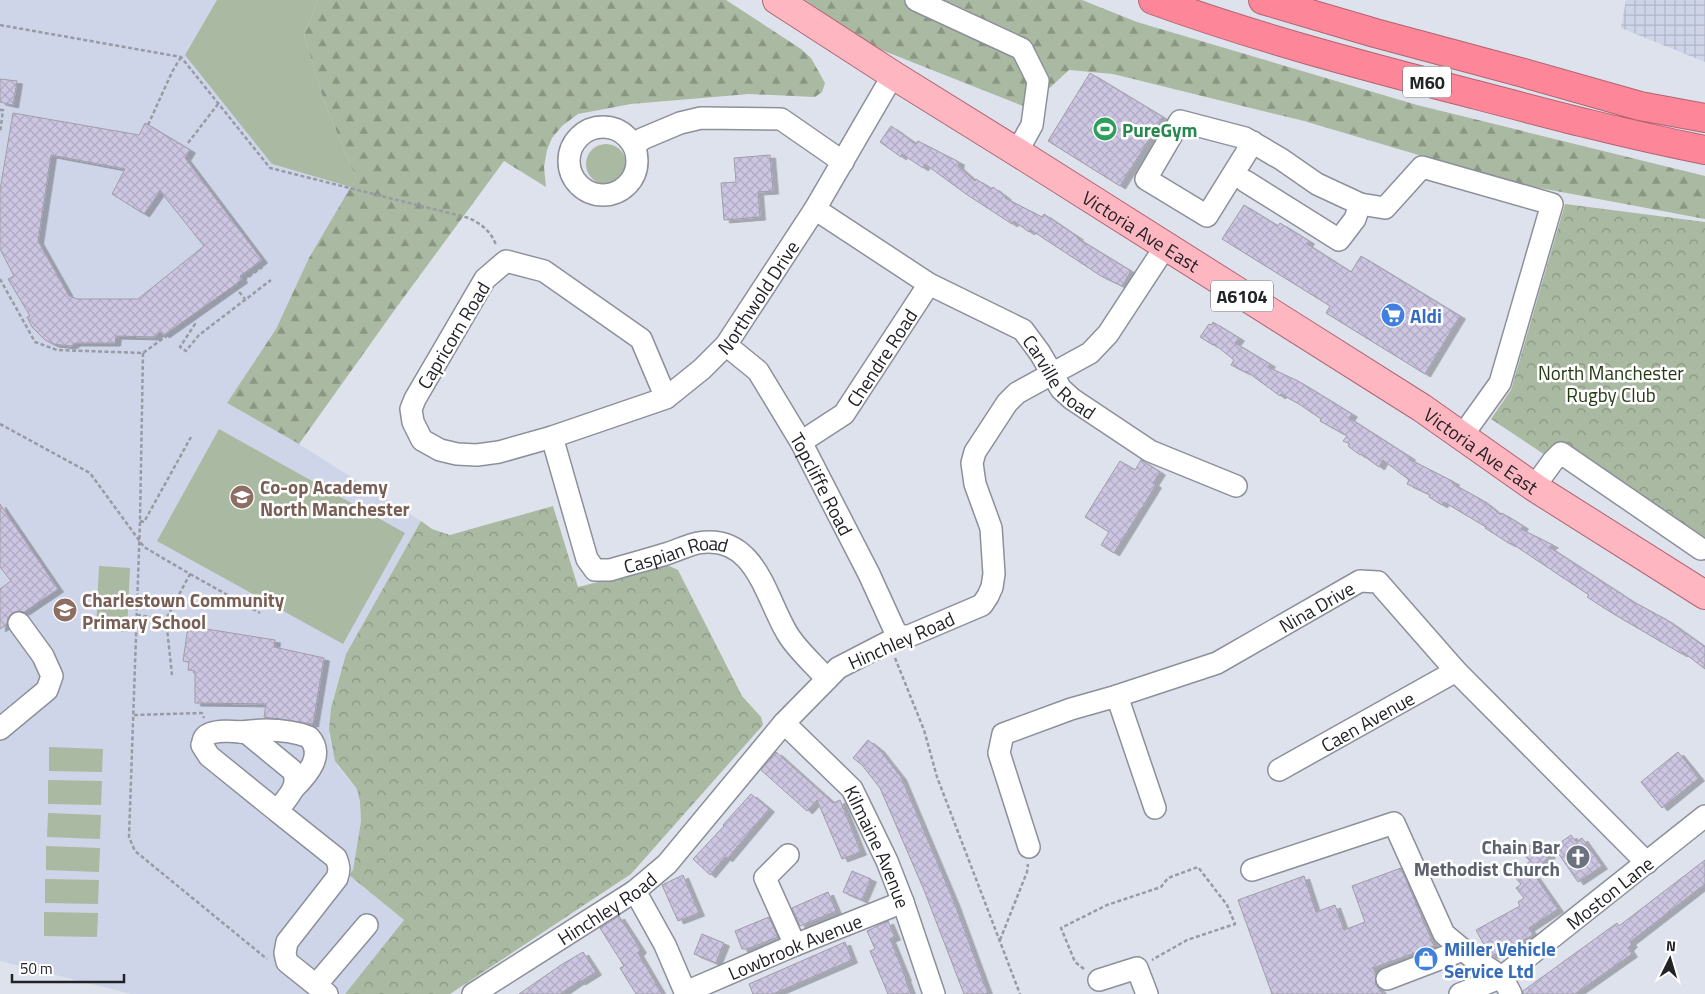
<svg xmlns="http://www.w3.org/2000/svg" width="1705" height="994" font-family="'Titillium Web',sans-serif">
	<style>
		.built { fill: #cfd5e8 }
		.industrial { fill: url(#industrial-grid) }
		.green { fill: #aab9a1 }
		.forest { fill: url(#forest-firs) }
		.park { fill: url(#park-crowns) }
		.building { fill: url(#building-cross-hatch); stroke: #a09da8; fill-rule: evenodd; filter: url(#shadow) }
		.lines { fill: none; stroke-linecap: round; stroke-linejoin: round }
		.minor-casing { stroke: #8c909a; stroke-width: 24 }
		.major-casing { stroke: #b06470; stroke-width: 30 }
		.highway-casing { stroke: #b06470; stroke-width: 30 }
		.path { stroke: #989ba4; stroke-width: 2.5; stroke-dasharray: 4 2.5; stroke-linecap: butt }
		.minor { stroke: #fff; stroke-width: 21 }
		.major { stroke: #feb7c1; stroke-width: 28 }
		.highway { stroke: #fd8798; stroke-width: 28 }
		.labels { text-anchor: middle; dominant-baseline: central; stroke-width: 5; stroke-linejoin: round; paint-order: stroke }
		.shield { fill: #fff; stroke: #646568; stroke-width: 1 }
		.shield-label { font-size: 18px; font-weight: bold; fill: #222327 }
		.leisure-label { font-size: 19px; font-weight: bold; fill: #27864d; stroke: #fff; text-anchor: start }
		.street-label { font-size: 19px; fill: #222327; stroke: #fff }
		.shop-label { font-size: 19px; font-weight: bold; fill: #366cbe; stroke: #fff; text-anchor: start }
		.park-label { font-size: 19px; fill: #233a12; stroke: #fff }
		.education-label { font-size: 19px; font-weight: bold; fill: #785e54; stroke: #fff; text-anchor: start }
		.worship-label { font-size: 19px; font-weight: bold; fill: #5b616d; stroke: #fff; text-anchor: end }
	</style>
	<defs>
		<pattern id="industrial-grid" width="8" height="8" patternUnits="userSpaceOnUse" patternTransform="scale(1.25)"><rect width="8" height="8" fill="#cfd5e8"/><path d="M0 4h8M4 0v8" fill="none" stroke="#b1b7c7"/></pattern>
		<pattern id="forest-firs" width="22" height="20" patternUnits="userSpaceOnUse" patternTransform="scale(1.25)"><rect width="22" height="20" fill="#aab9a1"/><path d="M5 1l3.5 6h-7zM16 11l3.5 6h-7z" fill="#8a9683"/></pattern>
		<pattern id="park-crowns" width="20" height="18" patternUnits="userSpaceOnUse" patternTransform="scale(1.25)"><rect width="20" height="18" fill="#aab9a1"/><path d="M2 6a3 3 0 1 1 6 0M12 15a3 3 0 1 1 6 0" fill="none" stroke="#8a9683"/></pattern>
		<pattern id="building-cross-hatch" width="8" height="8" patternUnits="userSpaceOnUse" patternTransform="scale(1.25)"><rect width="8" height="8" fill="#cdc6e2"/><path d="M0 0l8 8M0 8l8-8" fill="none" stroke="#b0aac2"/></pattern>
		<filter id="shadow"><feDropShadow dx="5.5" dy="3" stdDeviation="0" flood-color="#0004"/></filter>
	</defs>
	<rect width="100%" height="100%" fill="#dee2ed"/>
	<path class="built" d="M0,0H318L304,35L356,178L310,258L276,329L227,403L299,444L421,521L346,654L331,708L329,737L338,767L357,789L360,802L361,821L353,870L349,875L404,920L345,994H131L0,961Z"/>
	<path class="industrial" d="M1626,0H1705V62L1621,28Z"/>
	<path class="green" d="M217,0H318L304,35L324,101L356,178L351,187L272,164L185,55Z
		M586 164a20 20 0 1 1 40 0a20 20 0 1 1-40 0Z
		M219,429L405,533L343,644L157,541Z
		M99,566L130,568L127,632L96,630Z
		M49,747L103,749L102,772L49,771Z
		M48,780L102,781L101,805L48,804Z
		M48,813L101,815L100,839L47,837Z
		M46,846L100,848L99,872L46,870Z
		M45,879L99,880L98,904L45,903Z
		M44,912L98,913L97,937L44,936Z"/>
	<path class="forest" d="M318,0H726L801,49L811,58L825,83L822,92L815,97L749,94L631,104L578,114L562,126L552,138L547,150L544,167L546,187L504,161L396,308L299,444L227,403L276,329L309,258L356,178L324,101L304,35Z
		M805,0H1082L1137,22L1417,105L1705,176V219L1513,183L1304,121L1113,74L1069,70L1028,108L874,47Z"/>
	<path class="park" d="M1565,204L1705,222V561L1491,419L1511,390Z
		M553,506L578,587L667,565L678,570L742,696L761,717L763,725L631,874L450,994H345L404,920L349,875L353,870L361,821L360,802L357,789L335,761L329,730L331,708L346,654L421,521L432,529L450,535Z"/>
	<path class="building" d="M1090,73L1163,117L1120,186L1048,141Z
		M0,79L17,81L13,105L0,102Z
		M13,113L139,135L145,123L190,150L185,158L262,260L240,276L242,280L164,335L160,332L154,337L116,336L115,343H75L71,346L53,344L45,340L32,327L27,317L30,316L8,279L14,276L0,249V190ZM51,155L125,169L112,194L144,214L160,191L204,246L138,299H77L69,296L38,241Z
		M891,126L916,144L918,141L959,162L958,166L975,181L976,179L992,189L993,187L1006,197L1005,198L1042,217L1044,214L1078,237L1077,238L1131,271L1122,286L1101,276L1031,230L1029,232L1014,221L1012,224L966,194L925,164L923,168L902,154L901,157L880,142Z
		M770,155L773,191L758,192L760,217L724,220L721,183L736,182L734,158Z
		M1244,205L1278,226L1280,223L1309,241L1307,244L1351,272L1361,256L1460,316L1425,374L1326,313L1330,306L1222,239Z
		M1213,322L1239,338L1235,343L1270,364L1268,367L1298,381L1352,414L1349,418L1410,457L1409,459L1454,482L1453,484L1482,500L1501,515L1502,513L1523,526L1521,529L1553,545L1549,547L1632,601L1667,620L1705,647V669L1683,652L1682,654L1612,613L1587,597L1589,595L1511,543L1510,544L1485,528L1486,527L1444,502L1442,505L1429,497L1430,495L1407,484L1409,480L1383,460L1379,467L1361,454L1360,455L1348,446L1350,444L1343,441L1347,436L1320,421L1321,419L1299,404L1281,394L1280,396L1246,371L1245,372L1231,365L1234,360L1214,344L1213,345L1200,337L1209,324L1212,325Z
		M1141,460L1160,472L1153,483L1156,485L1114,553L1101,545L1109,532L1085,517L1120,461L1135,470Z
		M0,504L58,589L24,612L18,611L12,613L8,618L7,624L0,629V589L11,581L0,567Z
		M188,626L275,640L274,647L324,658L313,724L264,717L266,704L195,703V671L188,670L189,662L183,661Z
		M868,740L879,749L901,777L954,902L988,994H964L924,890L880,788L862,765L853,758Z
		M776,752L833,803L840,800L861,852L842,859L817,800L807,811L761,770Z
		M1678,752L1699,778L1662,808L1641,782Z
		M751,794L769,809L727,859L725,857L710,875L693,859L724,826L723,825Z
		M1571,835L1576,842L1582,838L1602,866L1578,882L1554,847Z
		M1536,841L1550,855L1533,873L1558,909L1529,928L1533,935L1493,956L1489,954L1476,930L1520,906L1518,902L1524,898L1516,888L1521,884L1513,875L1530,861L1521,852Z
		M1705,860V884L1630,942L1632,944L1628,948L1632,954L1575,994H1523V991L1617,923L1619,926Z
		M1401,868L1434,946L1373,968L1376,975L1375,983L1383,994H1272L1238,900L1304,876L1316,912L1335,905L1344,930L1365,922L1352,886Z
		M852,871L871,879L862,900L843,892Z
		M683,875L699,913L678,921L662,885Z
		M828,892L836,911L800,926L792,908Z
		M619,916L641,950L638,953L662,994H636L620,968L624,966L600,928Z
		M769,917L778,937L747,949H742L735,931Z
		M888,921L895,937L890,939L906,978H905L911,994H888L870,951L875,949L867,931Z
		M702,934L724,943L716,963L694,954Z
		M845,942L852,960L773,994H753L749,984Z
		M583,952L596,972L580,982L579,981L560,994H519L561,965Z"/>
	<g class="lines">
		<defs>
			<g id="minor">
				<path d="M916,0L1022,49L1038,81L1032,125L1017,152"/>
				<circle cx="603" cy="161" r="34"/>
				<path d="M1253,142L1207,216L1146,179L1180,121L1245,138L1281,159L1317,184L1360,204L1385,208L1422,167L1552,204L1500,383L1462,436"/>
				<path d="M635,146L642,139L680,123L701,118L781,119L843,162"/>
				<path d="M1245,181L1339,240L1355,219L1360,204"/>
				<path id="s1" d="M815,209L929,284L1023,330L1040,353L1061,389L1072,399L1150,451L1236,486"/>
				<path id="s2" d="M726,345L758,371L801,442L869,574L895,631L900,636"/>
				<path id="s3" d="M666,398L641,339L544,271L506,261L485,279L415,399L411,409L413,422L422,440L440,450L457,454L477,455L499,452L552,437L666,398L702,369L726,345L815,209L893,75"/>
				<path id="s4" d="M552,437L587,559L595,570H610C630,564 650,559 669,553C678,550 688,545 698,543C755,533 765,596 787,633C797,650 813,663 827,679"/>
				<path id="s5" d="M801,442L844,414L929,284"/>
				<path d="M1534,487L1553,461L1561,453L1701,549"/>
				<path d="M1117,696L1155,808"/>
				<path id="s6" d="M784,723L852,789L887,861L903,902L934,994"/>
				<path d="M0,729L47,690L52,676L43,656L19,623"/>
				<path d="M240,732C262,729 287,729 309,737C325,755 308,774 294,788"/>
				<path id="s7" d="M1279,770L1456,671"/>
				<path d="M277,811L209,756L202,745C203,743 203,739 205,737C211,729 237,731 247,733L292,770C302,785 286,799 277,811L336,858C339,865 340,870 337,878L287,942L285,953L287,962L327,994"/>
				<path id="s8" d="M1029,847L999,753L1003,734L1071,709L1117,696L1217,663L1360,581L1378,582L1456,671L1647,863"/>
				<path d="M788,855L765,878L795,945"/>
				<path d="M1252,870L1394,823L1444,934L1473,958L1502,977L1511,994"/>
				<path d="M635,891L665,945L686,994"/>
				<path d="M1387,979L1463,950"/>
				<path d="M1099,980L1137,968L1147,994"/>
				<path d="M316,985L367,925"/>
				<path id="s9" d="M686,992L795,945L903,902"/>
				<path id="s10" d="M473,994L635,891L667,864L784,723L838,668L900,636H909L982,605L988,596L992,587L994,574L991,528L975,484L972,463L975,452L1007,403L1017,393L1090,353L1108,334L1165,247"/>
				<path id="s11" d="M1460,994L1502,977L1705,816"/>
			</g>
			<g id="major">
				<path id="s12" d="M777,0L893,75L1017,152L1422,408L1534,487L1705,595"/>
			</g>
			<path id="highway" d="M1153,0C1255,37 1360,65 1465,92C1545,113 1624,134 1705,150
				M1263,0L1375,33L1520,72L1640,106L1705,118"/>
		</defs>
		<use href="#minor" class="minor-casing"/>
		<use href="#major" class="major-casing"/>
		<use href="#highway" class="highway-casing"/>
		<path class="path" d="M0,25L181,57L270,168L469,218C481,224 491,231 496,245
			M0,110H3L0,133
			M148,125L172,72L181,57
			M188,143L218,104
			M0,279L35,342L57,350L143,353L265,265
			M235,287L245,299
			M190,319L195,324L180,347L186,351L199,335L271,280
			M143,353L140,521L129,837L135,851L267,959
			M0,424L90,473L144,547L190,574L166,619L172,675
			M140,521L144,522L191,437
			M190,574L260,613
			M137,615L185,622
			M895,658L924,730L937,777L1020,994
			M134,715L202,713L204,718
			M1000,940L1027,872L1028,864
			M1084,969L1075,962L1061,928L1107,905L1161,887L1168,878L1198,867L1227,905L1235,924L1187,940L1152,960"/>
		<use href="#minor" class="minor"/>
		<use href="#major" class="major"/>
		<use href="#highway" class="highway"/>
	</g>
	<defs>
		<symbol id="stadium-disc" viewBox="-11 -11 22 22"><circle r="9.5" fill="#2e9e5b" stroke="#fff"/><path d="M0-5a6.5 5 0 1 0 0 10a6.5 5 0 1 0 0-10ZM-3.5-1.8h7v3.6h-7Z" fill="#fff"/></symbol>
		<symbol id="supermarket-disc" viewBox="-11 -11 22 22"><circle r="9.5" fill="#3f7fe0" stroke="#fff"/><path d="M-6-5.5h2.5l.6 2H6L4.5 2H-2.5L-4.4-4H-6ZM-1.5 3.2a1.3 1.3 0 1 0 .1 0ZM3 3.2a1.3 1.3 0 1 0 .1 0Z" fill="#fff"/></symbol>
		<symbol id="school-disc" viewBox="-11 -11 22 22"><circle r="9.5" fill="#8d6e63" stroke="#fff"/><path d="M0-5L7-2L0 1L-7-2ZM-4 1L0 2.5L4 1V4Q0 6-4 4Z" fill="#fff"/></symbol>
		<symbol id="church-disc" viewBox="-11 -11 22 22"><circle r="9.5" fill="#6b7280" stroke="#fff"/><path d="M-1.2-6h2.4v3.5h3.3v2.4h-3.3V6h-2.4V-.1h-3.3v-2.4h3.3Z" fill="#fff"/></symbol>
		<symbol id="shop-disc" viewBox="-11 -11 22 22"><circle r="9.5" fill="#3f7fe0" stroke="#fff"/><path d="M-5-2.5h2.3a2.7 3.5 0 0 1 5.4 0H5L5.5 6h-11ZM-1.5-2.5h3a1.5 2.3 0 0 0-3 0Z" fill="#fff"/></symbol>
	</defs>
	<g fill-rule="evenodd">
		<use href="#stadium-disc" x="1091" y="115" width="28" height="28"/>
		<use href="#supermarket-disc" x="1379" y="301" width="28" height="28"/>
		<use href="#school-disc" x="228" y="483" width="28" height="28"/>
		<use href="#school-disc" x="51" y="596" width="28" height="28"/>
		<use href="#church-disc" x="1564" y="843" width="28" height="28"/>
		<use href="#shop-disc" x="1412" y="945" width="28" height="28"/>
	</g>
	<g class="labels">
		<g class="shield">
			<rect x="1403" y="66.5" width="48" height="31" rx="4"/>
			<rect x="1211" y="280.5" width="62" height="31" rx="4"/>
		</g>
		<g class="shield-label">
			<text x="1427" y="82">M60</text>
			<text x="1242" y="296">A6104</text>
		</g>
		<g class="leisure-label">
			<text x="1122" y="129">PureGym</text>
		</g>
		<g class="street-label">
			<text stroke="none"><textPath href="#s12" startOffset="431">Victoria Ave East</textPath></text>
			<text stroke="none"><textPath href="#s3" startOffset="826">Northwold Drive</textPath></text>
			<text transform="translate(453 335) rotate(-59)">Capricorn Road</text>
			<text stroke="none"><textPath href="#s5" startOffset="119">Chendre Road</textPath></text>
			<text stroke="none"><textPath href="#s1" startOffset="301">Carville Road</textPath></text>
			<text stroke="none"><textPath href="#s12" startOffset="836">Victoria Ave East</textPath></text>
			<text stroke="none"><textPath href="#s2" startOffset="171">Topcliffe Road</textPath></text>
			<text stroke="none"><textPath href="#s4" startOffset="224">Caspian Road</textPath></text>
			<text stroke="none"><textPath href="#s8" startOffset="458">Nina Drive</textPath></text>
			<text transform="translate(901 640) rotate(-24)">Hinchley Road</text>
			<text stroke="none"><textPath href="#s7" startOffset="101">Caen Avenue</textPath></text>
			<text stroke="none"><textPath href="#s6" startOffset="158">Kilmaine Avenue</textPath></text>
			<text stroke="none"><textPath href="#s11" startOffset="182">Moston Lane</textPath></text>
			<text stroke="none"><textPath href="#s10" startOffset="159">Hinchley Road</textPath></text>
			<text stroke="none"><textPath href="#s9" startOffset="118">Lowbrook Avenue</textPath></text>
		</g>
		<g class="shop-label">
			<text x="1410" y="315">Aldi</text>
			<text x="1444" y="948">Miller Vehicle<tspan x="1444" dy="22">Service Ltd</tspan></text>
		</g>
		<g class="park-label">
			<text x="1611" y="372">North Manchester<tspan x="1611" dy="22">Rugby Club</tspan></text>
		</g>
		<g class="education-label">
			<text x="260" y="486">Co-op Academy<tspan x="260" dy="22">North Manchester</tspan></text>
			<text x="82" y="599">Charlestown Community<tspan x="82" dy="22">Primary School</tspan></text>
		</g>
		<g class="worship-label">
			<text x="1560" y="846">Chain Bar<tspan x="1560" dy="22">Methodist Church</tspan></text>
		</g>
	</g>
	<g transform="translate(1670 959) rotate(5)" stroke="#ffffff" stroke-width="4" paint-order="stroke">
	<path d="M0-4L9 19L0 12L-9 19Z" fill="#222327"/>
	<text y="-8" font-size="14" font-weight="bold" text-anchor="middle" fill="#222327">N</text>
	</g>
	<path d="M12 974v8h112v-8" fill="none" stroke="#222327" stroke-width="2.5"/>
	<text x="20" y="974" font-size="15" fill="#222327" stroke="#ffffff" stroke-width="4" paint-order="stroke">50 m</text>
</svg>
